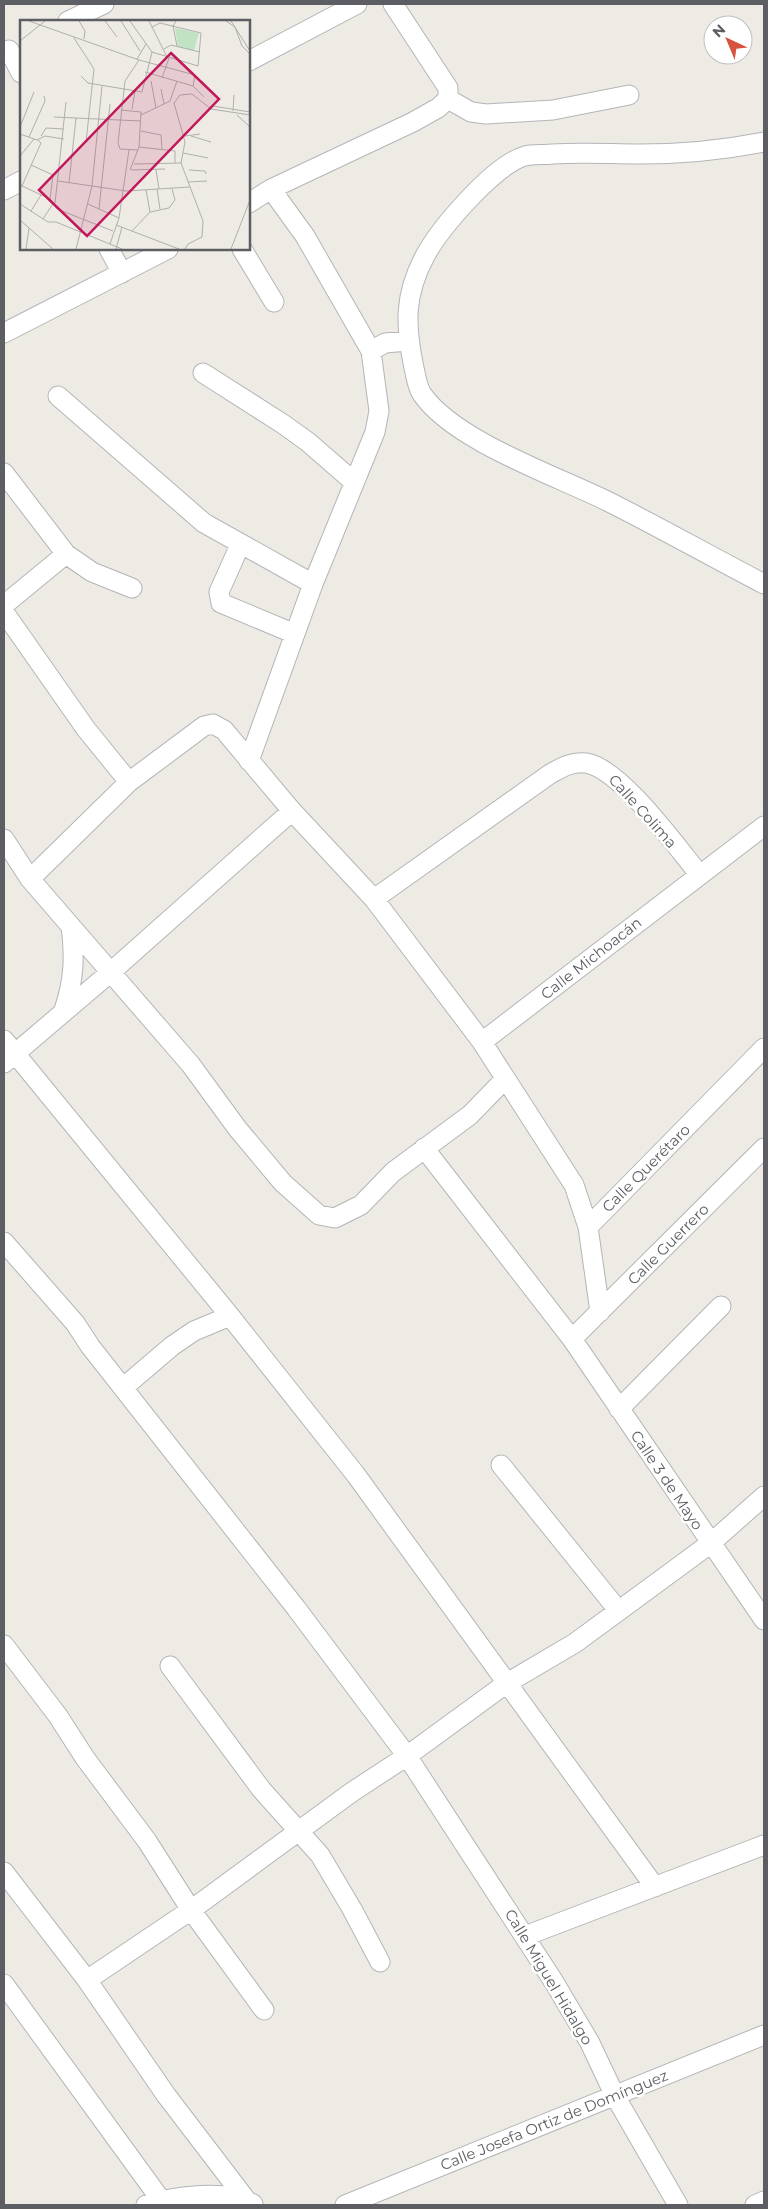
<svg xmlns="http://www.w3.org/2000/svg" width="768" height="2209" font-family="Montserrat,sans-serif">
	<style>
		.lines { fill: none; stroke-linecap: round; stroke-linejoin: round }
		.minor-casing { stroke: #b4b5b9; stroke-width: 21 }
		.minor { stroke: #fff; stroke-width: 19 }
		.labels { text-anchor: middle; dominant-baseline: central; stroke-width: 5; stroke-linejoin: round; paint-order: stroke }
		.street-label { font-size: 15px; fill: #5c5e63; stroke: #fff }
		.inset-road { fill: none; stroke: #afafac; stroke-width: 1 }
		.view { fill: #c2185b; fill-opacity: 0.15; stroke: #c2185b; stroke-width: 2.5 }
		.inset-edge { fill: none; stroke: #5c5e63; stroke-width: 2.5 }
	</style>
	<rect width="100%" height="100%" fill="#edebe4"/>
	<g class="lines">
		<defs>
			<path id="minor" d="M68,21L104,4
				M9,50L21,73
				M249,61L357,4
				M448,99L471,112L486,114L553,110L629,95
				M764,142C723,150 682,154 640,154C611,154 582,152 552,154C544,155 533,154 525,156C494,165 440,228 425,256C404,295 405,325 414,368C416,376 417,387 422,394C454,441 557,476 609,502C661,528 712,557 764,584
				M4,190L21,181
				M249,203L271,189L413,122L438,108L448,99V88L393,4
				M109,249L122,273
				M242,249L274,302
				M4,333L168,249
				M371,351L385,343L408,341
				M203,373L283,424L308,442L354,482
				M58,396L204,523L313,584
				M4,473L66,554L4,605
				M240,545L219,592L221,603L295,634
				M66,554L92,572L132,588
				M4,612L86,729L129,782
				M249,761L313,584L375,432L379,411L371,351L305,236L271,189
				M4,839L30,879L191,1065L237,1128L283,1183L319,1215L335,1218L361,1205L393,1172L470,1115L505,1079
				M30,879L129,782L204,726L213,724L224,730L292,811L374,899L482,1042L574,1185L588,1227L600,1312
				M374,899L550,774C561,768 572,761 586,763C620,768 676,846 699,874
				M64,1010C74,981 75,956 71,926
				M4,1040L230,1316L356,1475L655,1887
				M482,1042L764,826
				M4,1063L112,971L292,811
				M424,1148L572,1339L764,1620
				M588,1227L764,1048
				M4,1242L75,1323L90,1346L296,1608L407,1756L554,1982L590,2043L615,2096L678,2205
				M572,1339L764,1148
				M124,1387L172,1346L194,1331L230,1316
				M619,1409L721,1306
				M501,1465L618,1610
				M4,1645L58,1716L85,1758L147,1841L191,1910L264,2010
				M170,1666L261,1789L320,1855L352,1909L380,1962
				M4,1872L87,1980L166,2095L247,2201
				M525,1936L764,1845
				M87,1980L191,1910L352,1792L407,1756L507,1683L575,1643L711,1543L764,1496
				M4,1984L161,2200
				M146,2205C175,2196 226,2189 253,2204
				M345,2205L764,2035
				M755,2205L764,2201"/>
		</defs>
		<use href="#minor" class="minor-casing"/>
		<use href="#minor" class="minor"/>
	</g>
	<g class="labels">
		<g class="street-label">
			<text transform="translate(643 811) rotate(48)">Calle Colima</text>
			<text transform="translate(591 958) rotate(-38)">Calle Michoacán</text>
			<text transform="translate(646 1168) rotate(-45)">Calle Querétaro</text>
			<text transform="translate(668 1244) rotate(-45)">Calle Guerrero</text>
			<text transform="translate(667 1480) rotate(56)">Calle 3 de Mayo</text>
			<text transform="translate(549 1977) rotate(59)">Calle Miguel Hidalgo</text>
			<text transform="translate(554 2120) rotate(-22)">Calle Josefa Ortiz de Domínguez</text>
		</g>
	</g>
	<g transform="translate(20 20)">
		<rect width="230" height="230" fill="#edebe4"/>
		<path d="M155,8L179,13L174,31L158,27Z" fill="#c2e2c4"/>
		<path class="inset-road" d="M9,1L119,40L175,55L173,66M59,1L65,11L64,19M85,1L97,17M101,1L120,31M110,1L132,32M129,1L147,37M156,1L153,6L157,26M206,1L215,7L222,26L230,34M211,1L230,31M54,18L74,49L66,122M0,21L25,1M144,29L151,25L180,32M132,32L178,46L181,13L140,3L132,7M117,39L126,24M125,52L173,66L184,77M61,56L68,63L122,72L132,32M142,58L149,38M131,61L136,88M141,69L144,84M193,86L230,92M112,89L115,71M101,90L121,92L119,127L110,150M213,91L214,75M121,95L150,81L157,61M217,95L230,107M34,97L121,101M0,107L14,72M121,111L141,115L142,129M0,114L17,120L25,116L44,119M21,116L26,108L44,109M165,116L180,114M171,116L191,122M9,117L25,81L24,76M119,127L155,131V143M118,130L100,129L98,123L105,61L119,40M163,133L188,138M0,136L14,119M114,144L161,143M11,145L33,155L30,179M111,150L145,149M136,150L139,169M169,150L185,151L186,154M38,161L106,171L170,167M168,162L187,161M49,163L56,98M0,165L30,179L37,189L93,211M2,166L21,123L18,120M137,169L140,189M126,170L130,192M35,183L46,82M0,184L28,202H36L102,229M68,184L99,198M79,189L90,84M11,191L21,175M23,199L34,182M0,200L33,229M96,205L159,229M112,211L130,192L149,188L155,180L152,169M90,224L99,198L109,130M6,229L9,208M56,229L72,166L82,66M96,229L102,207M165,229L168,224L182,217L183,201L161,143L165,122L154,83L160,75L172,74L191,89L230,95M211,229L230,180"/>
		<path class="view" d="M151,33L199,79L67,216L19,170Z"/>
		<rect width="230" height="230" class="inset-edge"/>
	</g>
	<rect width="768" height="2209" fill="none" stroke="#5c5e63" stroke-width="10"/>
	<g transform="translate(728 40) rotate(316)"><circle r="24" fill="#ffffff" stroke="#bebfc1"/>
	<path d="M0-4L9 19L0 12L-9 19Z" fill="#d7523f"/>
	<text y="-8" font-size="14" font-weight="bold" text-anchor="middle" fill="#5c5e63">N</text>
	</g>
</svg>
